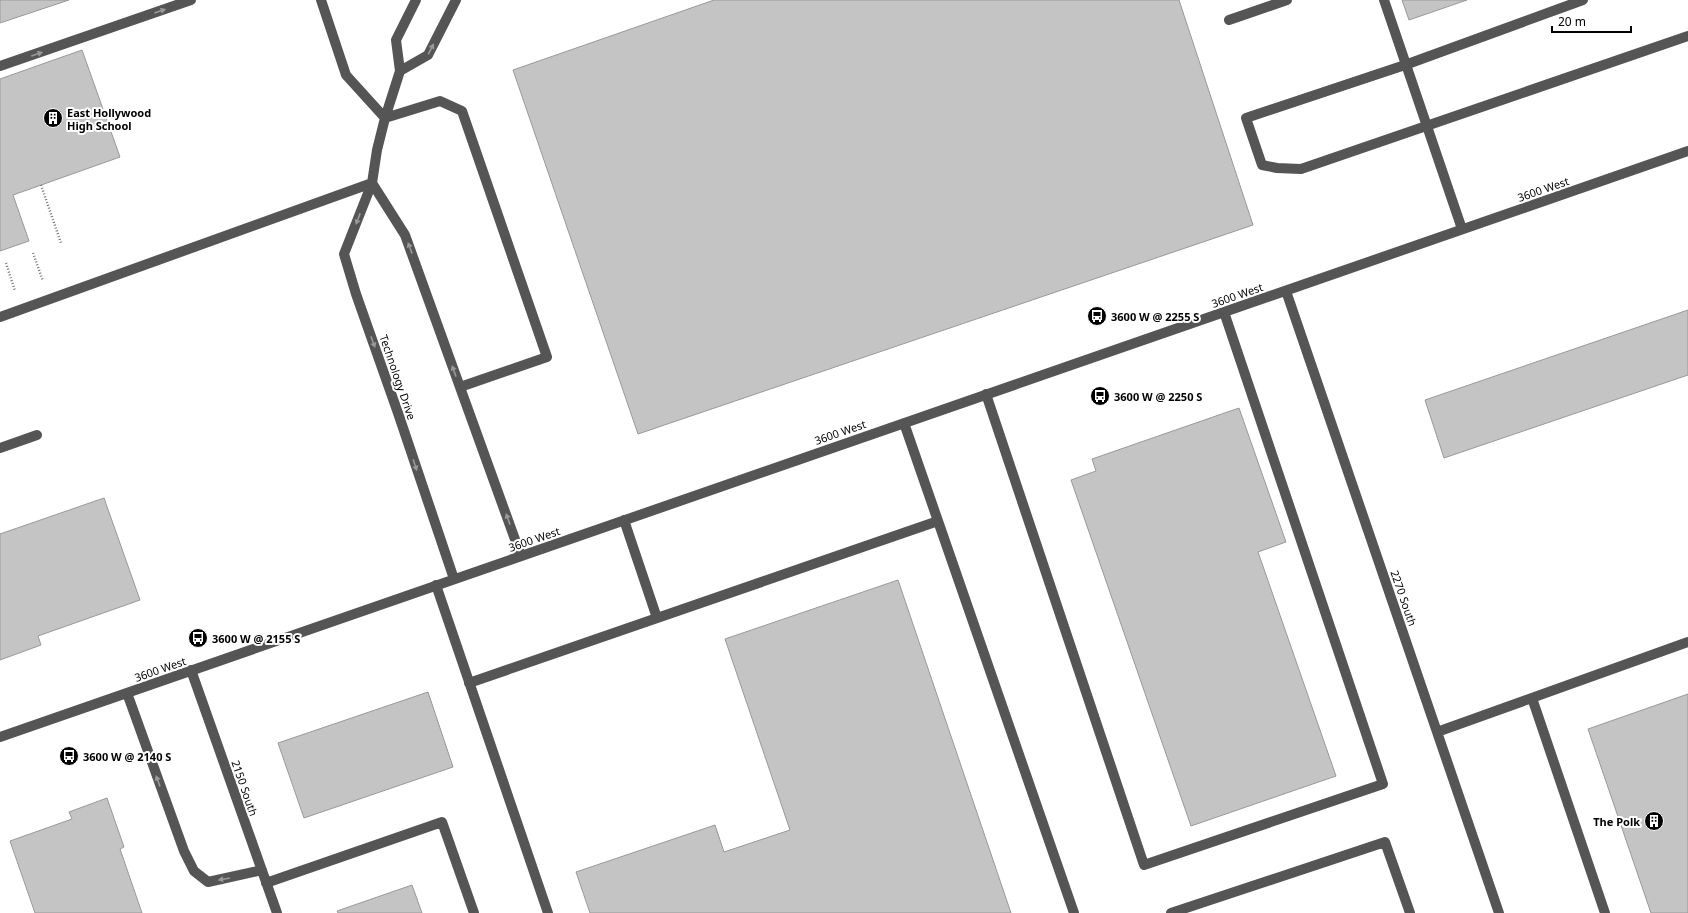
<svg xmlns="http://www.w3.org/2000/svg" width="1688" height="913" font-family="'Noto Sans',sans-serif">
	<style>
		.building { fill: #c4c4c4; stroke: #999 }
		.lines { fill: none; stroke-linecap: round; stroke-linejoin: round }
		.path { stroke: #777; stroke-width: 2.5; stroke-dasharray: 1 2; stroke-linecap: butt }
		.minor { stroke: #555; stroke-width: 10 }
		.oneway { fill: #999 }
		.labels { text-anchor: middle; dominant-baseline: central; stroke-width: 4; stroke-linejoin: round; paint-order: stroke }
		.poi-label { font-size: 11px; font-weight: bold; fill: #000; stroke: #fff; text-anchor: start }
		.street-label { font-size: 11px; fill: #000; stroke: #fff }
	</style>
	<rect width="100%" height="100%" fill="#fff"/>
	<path class="building" d="M0,0H69L0,23Z
		M714,0H1179L1253,225L638,434L513,70Z
		M1402,0H1467L1409,20Z
		M82,50L120,157L13,195L29,241L0,251V79Z
		M1688,310V375L1444,458L1425,400Z
		M1239,408L1286,542L1258,552L1336,776L1191,826L1071,480L1096,471L1092,459Z
		M104,498L140,600L38,636L41,645L0,660V534Z
		M898,580L1011,913H590L576,872L715,825L724,852L790,830L725,639Z
		M428,692L453,767L304,818L278,743Z
		M1688,694V913H1651L1588,729Z
		M107,798L124,847L120,849L142,913H35L10,841L72,819L69,812Z
		M412,885L422,913H338L337,911Z"/>
	<g class="lines">
		<path class="path" d="M41,185L61,243
			M33,253L43,281
			M6,263L15,291"/>
		<path class="minor" d="M321,0L346,75L385,118L440,101L462,111L547,357L460,387
			M416,0L396,40L400,71L385,118L377,150L372,183L344,254L356,294L398,413L454,579
			M1384,0L1462,229
			M1583,0L1405,65L1246,118L1262,165L1277,168L1301,169L1688,36
			M1229,20L1287,0
			M0,66L191,0
			M400,71L428,55L456,0
			M372,183L405,235L521,556
			M1286,291L1499,913
			M0,317L372,183
			M986,394L1144,865L1383,784L1224,312
			M0,448L37,435
			M624,520L657,618
			M938,521L1074,913
			M436,585L548,913
			M191,670L277,913
			M469,683L938,521L904,423
			M127,693L184,851L194,871L208,882L262,870
			M1532,698L1605,913
			M1437,732L1688,642
			M0,737L1688,151
			M266,883L442,822L474,913
			M1171,913L1385,842L1410,913"/>
	</g>
	<defs><path id="oneway-solid" d="M-6-.8H1V-3.2L6.5 0L1 3.2V.8H-6Z"/></defs>
	<g class="oneway">
		<use href="#oneway-solid" transform="translate(160 11) rotate(-19)"/>
		<use href="#oneway-solid" transform="translate(431 49) rotate(-63)"/>
		<use href="#oneway-solid" transform="translate(37 54) rotate(-19)"/>
		<use href="#oneway-solid" transform="translate(358 219) rotate(111)"/>
		<use href="#oneway-solid" transform="translate(410 248) rotate(-110)"/>
		<use href="#oneway-solid" transform="translate(373 342) rotate(70)"/>
		<use href="#oneway-solid" transform="translate(454 371) rotate(-110)"/>
		<use href="#oneway-solid" transform="translate(415 465) rotate(72)"/>
		<use href="#oneway-solid" transform="translate(508 519) rotate(-110)"/>
		<use href="#oneway-solid" transform="translate(158 781) rotate(-110)"/>
		<use href="#oneway-solid" transform="translate(224 879) rotate(170)"/>
	</g>
	<defs>
		<symbol id="building-disc" viewBox="-11 -11 22 22"><circle r="9.5" fill="#000" stroke="#fff"/><path d="M-4-6H4V6H1V3H-1V6H-4ZM-2.5-4.3h1.7v1.8h-1.7ZM.8-4.3h1.7v1.8H.8ZM-2.5-1h1.7V.8h-1.7ZM.8-1h1.7V.8H.8Z" fill="#fff"/></symbol>
		<symbol id="bus-disc" viewBox="-11 -11 22 22"><circle r="9.5" fill="#000" stroke="#fff"/><path d="M-5-6H5V4H4V6H2V4H-2V6H-4V4H-5ZM-3.5-4V0h7V-4ZM-3.5 1.2v1.5H-2V1.2ZM2 1.2v1.5H3.5V1.2Z" fill="#fff"/></symbol>
	</defs>
	<g fill-rule="evenodd">
		<use href="#building-disc" x="42" y="107" width="22" height="22"/>
		<use href="#bus-disc" x="1086" y="305" width="22" height="22"/>
		<use href="#bus-disc" x="1089" y="385" width="22" height="22"/>
		<use href="#bus-disc" x="187" y="627" width="22" height="22"/>
		<use href="#bus-disc" x="58" y="745" width="22" height="22"/>
		<use href="#building-disc" x="1643" y="810" width="22" height="22"/>
	</g>
	<g class="labels">
		<g class="poi-label">
			<text x="67" y="112">East Hollywood<tspan x="67" dy="13">High School</tspan></text>
			<text x="1111" y="316">3600 W @ 2255 S</text>
			<text x="1114" y="396">3600 W @ 2250 S</text>
			<text x="212" y="638">3600 W @ 2155 S</text>
			<text x="83" y="756">3600 W @ 2140 S</text>
			<text x="1640" y="821" text-anchor="end">The Polk</text>
		</g>
		<g class="street-label">
			<text transform="translate(1543 189) rotate(-19)">3600 West</text>
			<text transform="translate(1237 295) rotate(-19)">3600 West</text>
			<text transform="translate(398 377) rotate(71)">Technology Drive</text>
			<text transform="translate(840 432) rotate(-19)">3600 West</text>
			<text transform="translate(534 539) rotate(-19)">3600 West</text>
			<text transform="translate(1404 598) rotate(71)">2270 South</text>
			<text transform="translate(160 669) rotate(-19)">3600 West</text>
			<text transform="translate(245 788) rotate(71)">2150 South</text>
		</g>
	</g>
	<path d="M1552 26v6h79v-6" fill="none" stroke="#000000" stroke-width="2"/>
	<text x="1558" y="26" font-size="12" fill="#000000" stroke="#ffffff" stroke-width="3" paint-order="stroke">20 m</text>
</svg>
